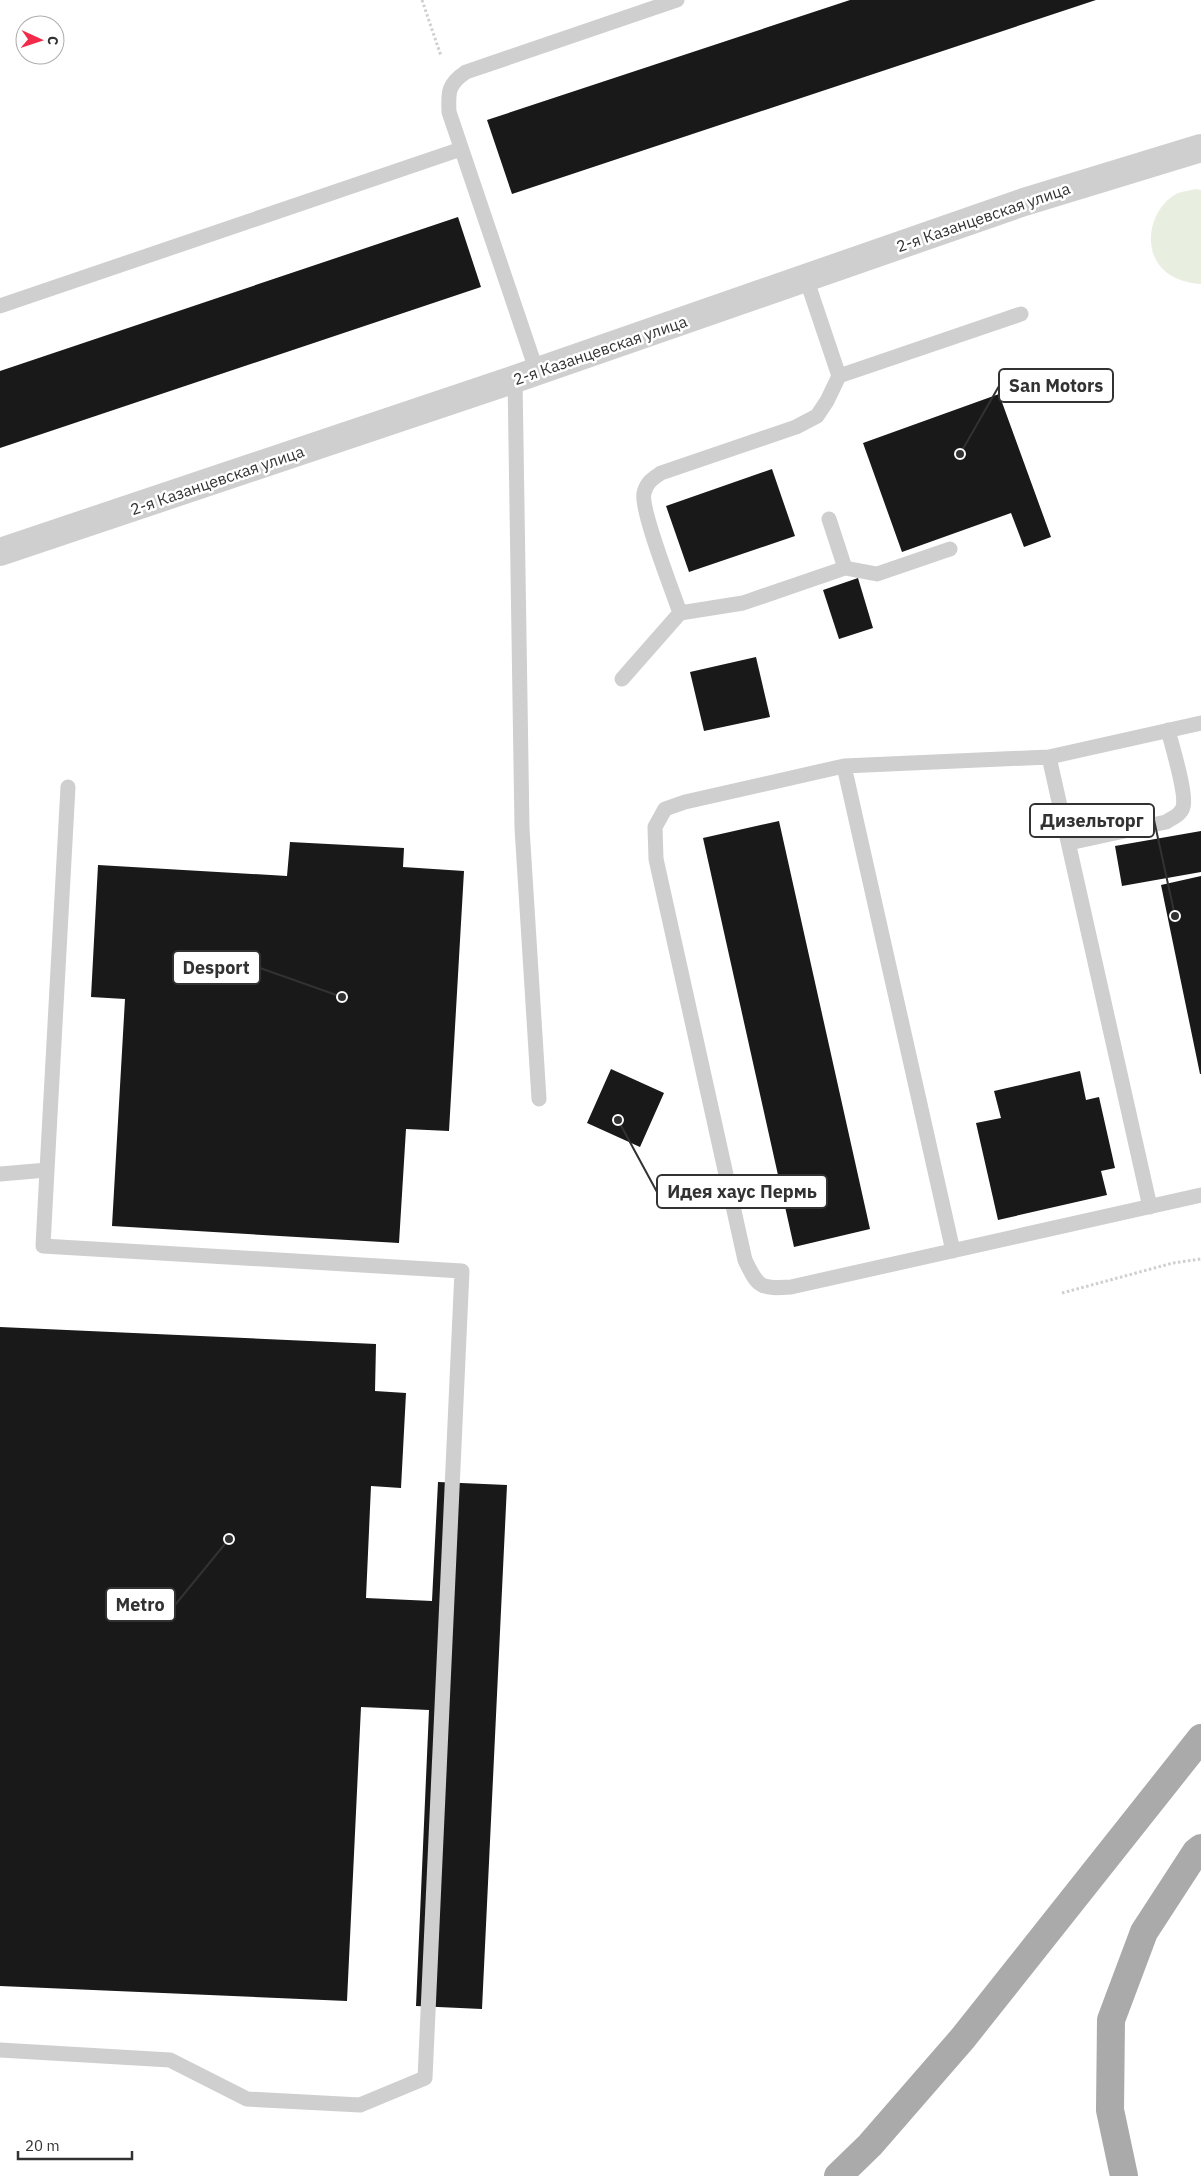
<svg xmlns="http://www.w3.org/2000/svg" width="1201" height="2176" font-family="'IBM Plex Sans',sans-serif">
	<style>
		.green { fill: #e9efe0 }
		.building { fill: #191919 }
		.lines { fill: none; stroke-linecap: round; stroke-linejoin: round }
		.path { stroke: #cfcfcf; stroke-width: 3; stroke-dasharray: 2.5 2.5; stroke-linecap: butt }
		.service { stroke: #cfcfcf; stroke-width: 15 }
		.minor { stroke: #cfcfcf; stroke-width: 28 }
		.primary { stroke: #aaa; stroke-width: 28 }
		.labels { text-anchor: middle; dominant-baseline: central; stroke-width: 5; stroke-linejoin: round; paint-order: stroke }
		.street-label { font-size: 16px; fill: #323232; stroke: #fff }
		.leader { fill: none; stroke: #323232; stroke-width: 2 }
		.callout-dot { fill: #323232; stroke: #fff; stroke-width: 2 }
		.callout { fill: #fff; stroke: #323232; stroke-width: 2 }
		.callout-label { font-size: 18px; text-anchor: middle; font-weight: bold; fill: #323232 }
	</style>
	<rect width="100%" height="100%" fill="#fff"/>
	<path class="green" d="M1197,189L1201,190V284H1198C1186,282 1176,280 1166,272C1140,251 1150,207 1178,193C1184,191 1191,190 1197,189Z"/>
	<path class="building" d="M850,0H1096L512,194L487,120Z
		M458,217L481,287L0,448V371Z
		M999,394L1051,537L1024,547L1011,513L902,552L863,443Z
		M772,469L795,536L689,572L666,506Z
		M858,578L873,628L839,639L823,590Z
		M756,657L770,717L704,731L690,672Z
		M779,821L870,1229L794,1247L703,838Z
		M1201,831V872L1122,886L1115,846Z
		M290,842L404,848L403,867L464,871L449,1131L406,1129L399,1243L112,1226L125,999L91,997L98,865L287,876Z
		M1201,876V1074H1200L1161,885Z
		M611,1069L664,1093L640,1147L587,1123Z
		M1080,1071L1086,1100L1099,1097L1115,1168L1101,1171L1107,1195L998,1220L976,1123L1001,1118L994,1091Z
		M0,1327L376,1344L375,1391L406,1393L401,1488L371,1486L366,1598L432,1601L438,1482L507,1485L482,2009L416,2006L429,1710L361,1707L347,2001L0,1986Z"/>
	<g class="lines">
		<path class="path" d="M422,0L441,56
			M1062,1293L1173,1263L1201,1259"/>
		<path class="service" d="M806,278L839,376L1021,314
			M0,306L461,149
			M537,372L449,112C448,92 448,84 466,72L677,0
			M515,379L522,828L539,1099
			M829,519L845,568
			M680,613L743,603L845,568L877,574L950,549
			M622,679L680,613C673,592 640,509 644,493C647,482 652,479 661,473L796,427L817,416L827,401L839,376
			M1201,723L1049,757L844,766L685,802L665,809L655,827L656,859L745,1260C758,1288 761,1289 791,1287L1201,1195
			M1049,757L1150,1207
			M844,766L953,1251
			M1069,843L1166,822C1172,818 1181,815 1183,807C1187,794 1172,746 1168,730
			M0,1174L47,1170L68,787
			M0,2050L170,2060L247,2099L360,2105L425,2078L462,1271L43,1246L47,1170"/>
		<path class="minor" d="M0,552L515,379L1024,202L1201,148"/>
		<path class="primary" d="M838,2176L870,2145L963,2038L1201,1738
			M1124,2176L1110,2110L1111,2020L1144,1932L1196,1852L1201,1848"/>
	</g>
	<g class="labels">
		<g class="street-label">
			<text transform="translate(983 217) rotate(-19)">2-я Казанцевская улица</text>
			<text transform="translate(600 350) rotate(-19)">2-я Казанцевская улица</text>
			<text transform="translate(217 480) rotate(-19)">2-я Казанцевская улица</text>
		</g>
	</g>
	<path class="leader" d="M960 454L999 386M1175 916L1154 820M342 997L260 968M618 1120L657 1192M229 1539L175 1605"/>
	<g class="callout-dot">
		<circle cx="960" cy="454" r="5"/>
		<circle cx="1175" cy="916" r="5"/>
		<circle cx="342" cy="997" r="5"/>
		<circle cx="618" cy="1120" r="5"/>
		<circle cx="229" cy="1539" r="5"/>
	</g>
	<g class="callout">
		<rect x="999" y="369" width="114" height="33" rx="5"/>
		<rect x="1030" y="804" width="124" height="33" rx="5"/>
		<rect x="173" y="951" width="87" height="33" rx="5"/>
		<rect x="657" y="1175" width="170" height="33" rx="5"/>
		<rect x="106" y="1588" width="69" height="33" rx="5"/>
	</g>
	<g class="callout-label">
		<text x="1056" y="392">San Motors</text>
		<text x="1092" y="827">Дизельторг</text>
		<text x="216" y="974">Desport</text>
		<text x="742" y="1198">Идея хаус Пермь</text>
		<text x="140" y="1611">Metro</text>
	</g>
	<g transform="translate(40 40) rotate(93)"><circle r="24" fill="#ffffff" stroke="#adadad"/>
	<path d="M0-4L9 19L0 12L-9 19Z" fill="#f32a49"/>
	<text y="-8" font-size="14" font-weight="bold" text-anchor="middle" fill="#323232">С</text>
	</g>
	<path d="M18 2151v8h114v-8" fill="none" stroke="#323232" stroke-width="2.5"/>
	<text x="25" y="2151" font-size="15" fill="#323232" stroke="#ffffff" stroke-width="4" paint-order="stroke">20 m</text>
</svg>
